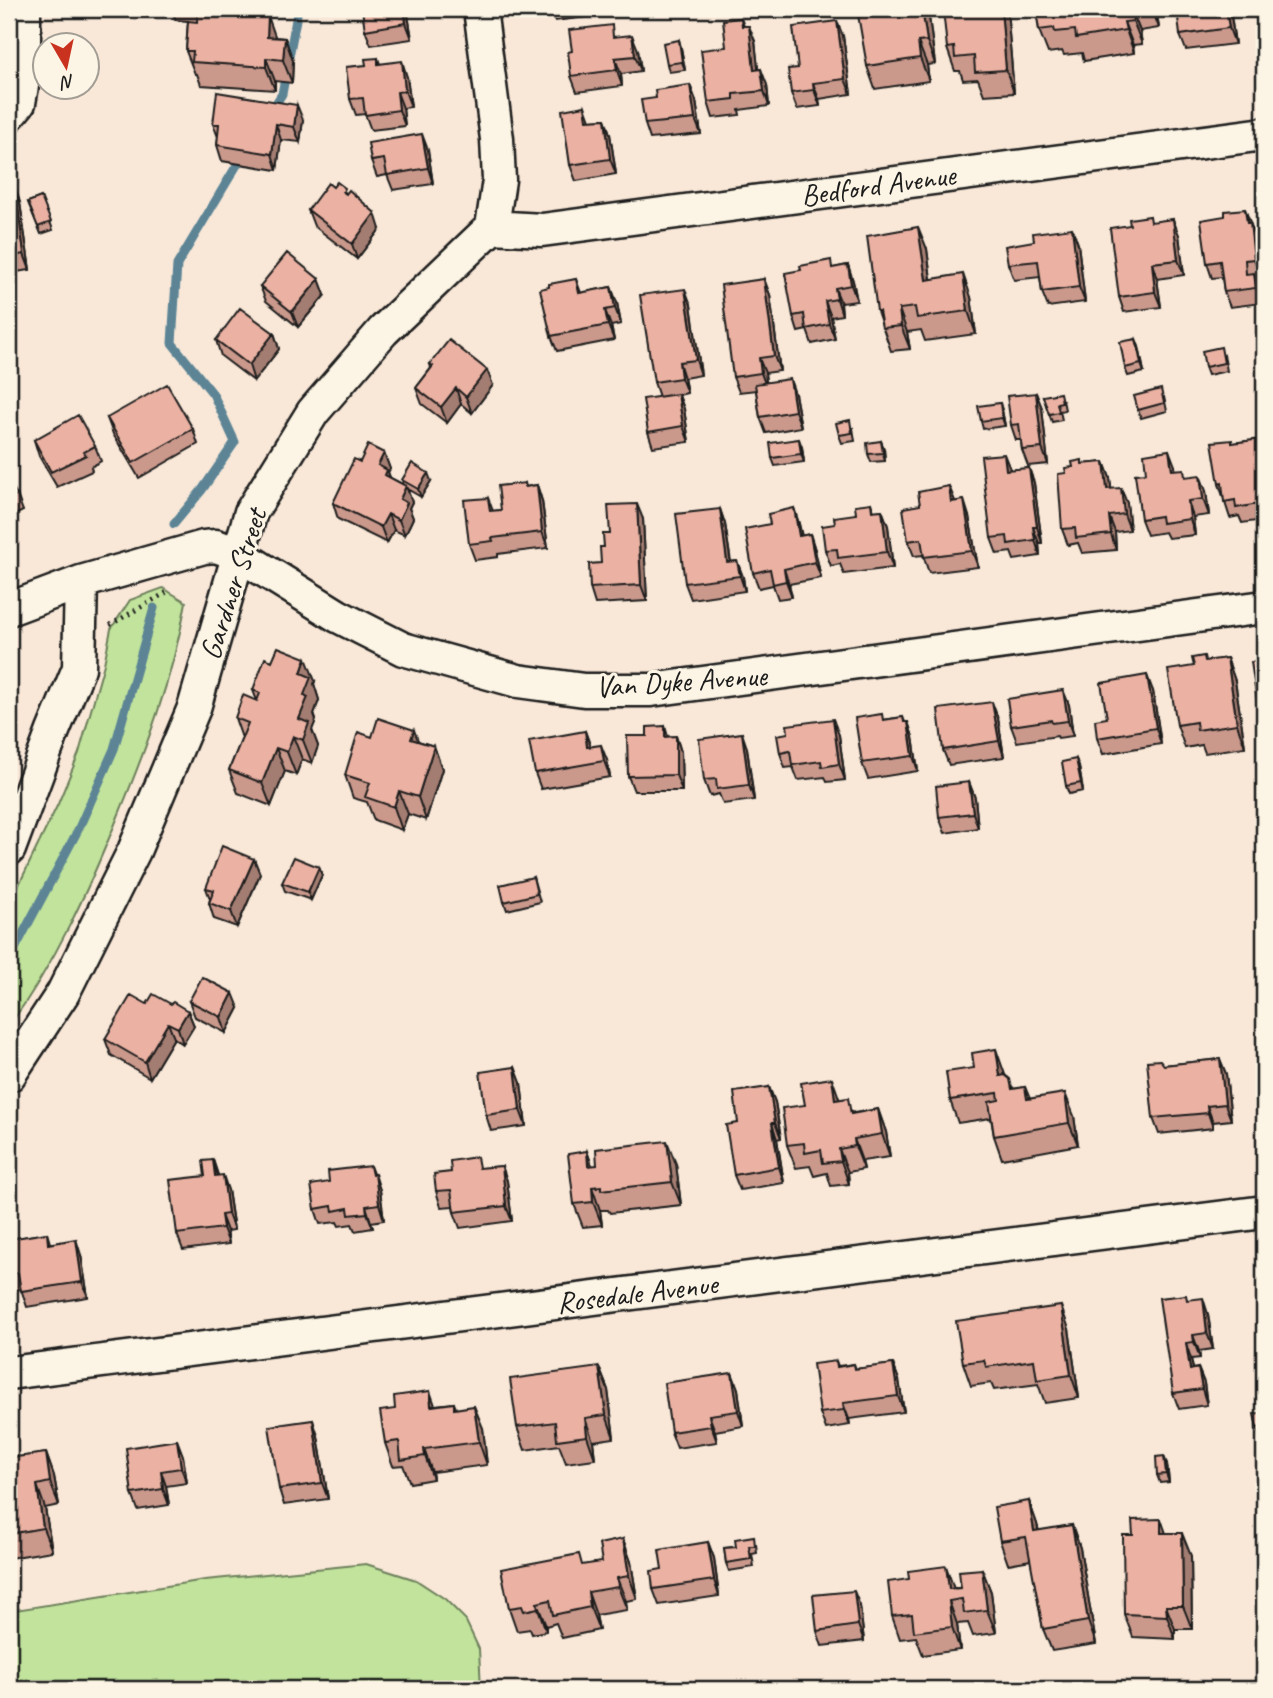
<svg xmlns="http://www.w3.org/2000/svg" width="1273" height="1698" font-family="Caveat,sans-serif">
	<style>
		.green { fill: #c1e39c; stroke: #6e805c; stroke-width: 2 }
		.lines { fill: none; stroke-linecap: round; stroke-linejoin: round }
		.stream { stroke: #5b8495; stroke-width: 9 }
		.minor-casing { stroke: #1c1c1c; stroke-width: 37 }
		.path { stroke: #1c1c1c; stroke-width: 4.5; stroke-dasharray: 2 5; stroke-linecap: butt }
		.minor { stroke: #fcf5e5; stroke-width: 32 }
		.wall { fill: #ca998c; stroke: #1c1c1c; stroke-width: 2 }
		.shaded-wall { fill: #a47d72; stroke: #1c1c1c; stroke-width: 2 }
		.building { fill: #ebb2a3; stroke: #1c1c1c; stroke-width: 2 }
		.labels { text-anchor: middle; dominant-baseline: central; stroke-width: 6; stroke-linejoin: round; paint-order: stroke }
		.street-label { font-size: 30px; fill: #1c1c1c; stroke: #fcf5e5 }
	</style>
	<rect width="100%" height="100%" fill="#f9e8d8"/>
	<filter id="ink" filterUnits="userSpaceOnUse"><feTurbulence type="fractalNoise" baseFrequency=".0143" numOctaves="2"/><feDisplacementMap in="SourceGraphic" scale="14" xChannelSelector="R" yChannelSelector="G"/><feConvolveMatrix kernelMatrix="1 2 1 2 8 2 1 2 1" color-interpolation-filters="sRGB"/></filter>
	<g filter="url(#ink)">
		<path class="green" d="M163,588L186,602C173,677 146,749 117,819C87,892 56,962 9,1026V905L58,804L79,753L104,664L111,629L130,600Z
			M366,1564L416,1580L445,1599L465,1619L479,1649L481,1689H9V1611L205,1580Z"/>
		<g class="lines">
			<path class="stream" d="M271,111L282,94L298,9
				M174,524L202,490L235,442L213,394L172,343L177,265L243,155
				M9,960L78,830L114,749L154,608"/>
			<defs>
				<path id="minor" d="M9,115L19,103L24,74V9
					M492,227L542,230L1264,134
					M9,609L81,582L204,547L216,546L238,554L338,616L403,649L518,681L584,690H651L1264,607
					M9,849L53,731L79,668L81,582
					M9,1075L63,993L134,851L194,708L251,512L313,412L383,331L492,227L499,180L497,139L480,9
					M9,1373L1264,1212"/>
			</defs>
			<use href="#minor" class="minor-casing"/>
			<path class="path" d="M110,625L169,591
				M9,886L14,877"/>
			<use href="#minor" class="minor"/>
		</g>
		<path class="wall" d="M171,9H278V11L261,9L260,15L275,37L285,38L293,61L292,83L275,81V90L201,85L197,74H195L186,51L188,21L176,20Z
			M407,9L412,39L371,45L365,30Z
			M551,9H627V12L555,21Z
			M949,9H1007L1014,93L984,95L978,79L963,80L960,71H955L947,48Z
			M1036,9H1156L1159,28L1140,31L1142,44L1133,45L1134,53L1084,61L1082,53L1064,55L1062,51L1048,53L1039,30Z
			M1230,9L1235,44L1186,50L1180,35Z
			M1264,9V39H1262L1257,24Z
			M929,17L935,64L927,65L929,81L875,89L867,66Z
			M741,18L744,26L755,41L758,69L767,85L769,106L739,110L740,115L713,118L708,102L726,47Z
			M843,36L851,94L819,99L820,106L797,109L791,93L798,68Z
			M616,37L638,50L641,71L621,74L622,86L577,92L571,76L572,51Z
			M679,40L681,48L685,70L669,72L667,64Z
			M378,58L380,64L407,77L411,107L403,108L405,126L371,130L365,114L356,115L350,99L366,65Z
			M690,85L696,101L701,134L650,139L645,124L656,98Z
			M585,106L590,120L605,119L610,134L616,174L576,181L570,165Z
			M303,120L300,142L281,140L277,170L222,161L217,145L218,137L213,124Z
			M428,150L433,184L393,190L387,175L377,177L371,161Z
			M15,187L20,203L30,270L9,273V188Z
			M333,187L347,193L380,229L357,259L314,226L308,210Z
			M41,197L53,230L41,234L28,202Z
			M1245,209L1256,239L1260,274L1255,275L1260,289L1262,303L1230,307L1224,292L1222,277L1212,278L1207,263L1225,216Z
			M1152,222L1179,235L1184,275L1157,279L1161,307L1124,312L1119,297Z
			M1072,228L1078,244L1085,302L1048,307L1042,292L1040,277L1014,280L1008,264L1034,241Z
			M927,249L931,279L971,297L976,334L925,341L921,330L907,332L910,349L891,351L877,311Z
			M848,265L853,281L857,301L841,303L842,315L831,317L835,339L812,344L807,330L798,332L793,316L834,268Z
			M319,279L325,295L298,327L266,301L260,286Z
			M576,279L581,293L611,287L617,303L621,324L611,326L614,340L557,351L551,336L549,287Z
			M764,279L770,295L780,371L765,373L766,382L795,394L801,427L766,433L760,417L756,390L739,392L733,377Z
			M691,305L701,375L684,378L687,393L679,395L684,409L689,442L653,447L648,432L659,397L654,382Z
			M274,333L279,349L254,381L221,356L216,340Z
			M1136,339L1139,347L1144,372L1128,376L1125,368Z
			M1224,355L1227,371L1208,375L1205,367Z
			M430,364L493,385L472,413L461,404L447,423L422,404L416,388L431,368Z
			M1036,393L1042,408L1048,464L1028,466L1022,450L1021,440H1016L1011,425Z
			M1043,396L1063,400L1065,410L1060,411L1062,420L1052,422Z
			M1164,397L1167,411L1141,418L1138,410Z
			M1002,410L1005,426L983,429L981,421Z
			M107,418L193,429L198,444L139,478L113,434Z
			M853,428L855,441L842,443L839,435Z
			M1261,439L1264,447V520L1242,523L1239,516L1230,518L1219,484L1233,443Z
			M34,440L95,446L101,461L91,467L92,471L57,487L39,456Z
			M881,441L884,449L885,461L871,462L868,454Z
			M802,447L804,462L775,466L772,458Z
			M384,453L390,469L388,472L390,478L404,485L402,480L431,481L421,497L407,489L412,502L409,508L413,518L405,535L394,530L387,543L338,519L333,503L360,462Z
			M1104,462L1110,478L1111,489L1127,503L1130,530L1115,532L1116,550L1082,553L1078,543L1068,545L1062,529L1066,473L1073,467L1083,464Z
			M1175,466V470L1187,477L1206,491L1209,515L1193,517L1195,535L1168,538L1165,532L1147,535L1141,519L1146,473Z
			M1029,468L1034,483L1042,543H1039L1040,556L1014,560L1011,552L997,554L991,538L1010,470Z
			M9,481L17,495L23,511L9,518Z
			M525,483L526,487L537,485L542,501L548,548L498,554V557L475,560L469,544L488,498L493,511L501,510Z
			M955,502L969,516L978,567L929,573L923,555L914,556L908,541Z
			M871,503L874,511L882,510L888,526L893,568L844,574L840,564L831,566L825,550L835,524L856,514Z
			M794,508L799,524L802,536L810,534L815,550L821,578L789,584L792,597L778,599L773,585L759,588L753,573L770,524Z
			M720,509L725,524L731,562L737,561L743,577L745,591L691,599L685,583Z
			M643,519L647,601L595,604L590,588L601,563L604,547L610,534Z
			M1227,658L1235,681L1245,747L1205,753L1202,745L1185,748L1177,725L1194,666L1206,661Z
			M1264,660V724L1258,708Z
			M315,681L314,684L319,700L314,714L316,720L312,730L318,746L312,763L302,759L296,775L285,771L271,806L238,793L229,770L242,738L235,718L257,701L253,690Z
			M1063,690L1069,705L1073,736L1058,738L1057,736L1017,742L1011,726Z
			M1153,691L1161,744L1103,754L1097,738L1107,718Z
			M903,717L905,722H908L913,737L918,771L868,779L862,763L884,720Z
			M998,718L1004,757L949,765L943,750Z
			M665,726L668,737L676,736L681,752L682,791H634L628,776L647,736Z
			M585,731L590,746L607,760L610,777L541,789L535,773Z
			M839,735L845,780L827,782L825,777L798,780L793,767L785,768L780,753Z
			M372,737L418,741L434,746L442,769L426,820L408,814L402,830L374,820L367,802L353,798L345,775Z
			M747,748L754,800L723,804L719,794L710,796L704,780Z
			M1076,759L1079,767L1083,791L1069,794L1066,786Z
			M969,782L975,798L978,828L945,833L939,817Z
			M254,859L260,874L237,927L214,919L209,903L210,899L206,888Z
			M319,867L322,875L311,900L285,891L282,883Z
			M533,877L540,902L507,910L504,902Z
			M189,1001L239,1008L226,1033L195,1017Z
			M147,1004H171L188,1011L194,1026L183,1044L174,1038L150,1078L111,1055L105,1039Z
			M1220,1059L1226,1074L1231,1120L1213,1122V1128L1159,1134L1153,1118L1164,1065Z
			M515,1067L521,1083L526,1126L491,1131L486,1115Z
			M1004,1072L1005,1075L1014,1089L1025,1087L1030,1099L1074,1116L1078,1145L1002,1159L994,1136L991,1118L958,1123L950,1100Z
			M769,1087L775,1102L781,1138L777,1139L784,1183L740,1190L734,1175L738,1123Z
			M839,1100L854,1113L878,1109L886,1132L890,1157L862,1161L864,1169L848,1172L849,1184L831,1186L827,1173L814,1176L810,1166L796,1168L787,1145Z
			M587,1151L592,1166L676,1164L681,1205L610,1213L608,1210H600L602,1225L583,1227L574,1204Z
			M213,1160L218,1175L228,1190L234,1230L227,1231L229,1244L183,1250L177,1234Z
			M502,1166L507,1181L512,1221L460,1228L454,1212L453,1206L441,1207L436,1191L481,1168Z
			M373,1174L380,1190L384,1220L371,1222L373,1228L355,1231L352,1224L339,1226L337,1222L320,1224L315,1209L329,1182Z
			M47,1233L50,1243L81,1255L88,1297L27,1307L21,1289L14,1290L9,1275V1239Z
			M1188,1300L1208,1314L1213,1349L1199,1351L1200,1358L1191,1359L1193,1369L1198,1368L1204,1383L1207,1405L1179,1409L1173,1393Z
			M1069,1329L1079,1398L1045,1403L1038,1384L994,1390L991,1383L971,1386L963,1363Z
			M836,1361L838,1366L854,1364L856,1369L893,1364L899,1380L904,1412L849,1419L850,1425L826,1429L820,1413Z
			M599,1367L608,1390L614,1438L593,1441L595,1459L566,1463L559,1445L525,1450L517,1427Z
			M732,1373L738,1389L743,1426L715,1431L717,1442L677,1448L671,1432Z
			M454,1403L456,1408L483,1428L487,1465L432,1472L433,1479L410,1483L403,1465L393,1466L385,1443L435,1405Z
			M1264,1412V1435L1260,1436L1257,1428Z
			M318,1436L328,1499L284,1505L279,1489Z
			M177,1440L183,1456L187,1483L166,1486L169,1505L138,1510L132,1494Z
			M46,1453L54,1476L59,1505L45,1508L52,1551L9,1558V1458Z
			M1167,1464L1169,1482L1160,1483L1157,1475Z
			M1029,1501L1037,1524L1039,1531L1072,1525L1080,1548L1096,1644L1052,1651L1043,1629L1031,1560L1008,1564L1000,1541Z
			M1166,1533L1191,1556L1192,1629H1175V1639L1133,1637L1124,1614Z
			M623,1539L631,1562L637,1599L626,1601L627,1610L596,1615L599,1630L562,1638L556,1623L546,1626V1631L532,1634L530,1629L517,1631L509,1608L584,1565L602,1562Z
			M708,1542L714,1558L719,1596L659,1605L653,1589L662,1569Z
			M756,1544L757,1553L752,1554L754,1567L729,1571L726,1563L724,1548Z
			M982,1569L991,1592L996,1633L973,1636L968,1623L957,1624L960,1650L923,1655L916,1637L900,1639L892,1616L954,1588H961Z
			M860,1606L864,1641L822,1646L817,1631Z"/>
		<path class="shaded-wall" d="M254,9H260V25Z
			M404,9H407L412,39L406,23Z
			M922,9H925L929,17L935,64L927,41Z
			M1001,9H1007L1014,93L1006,70Z
			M1131,9L1140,31L1142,44L1133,21Z
			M1152,9H1156L1159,28Z
			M1226,9H1230L1235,44L1229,28Z
			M268,16L276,39V60L267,37Z
			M837,21L843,36L851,94L845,79Z
			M1124,22L1133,45L1134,53L1126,30Z
			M749,26L755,41L760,85L754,70Z
			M632,35L638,50L641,71L635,56Z
			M285,38L293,61L292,83L283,60Z
			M679,40L681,48L685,70L682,62Z
			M918,42L927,65L929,81L920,58Z
			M266,58L275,81V90L266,67Z
			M615,58L621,74L622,86L617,70Z
			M402,61L407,77L411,107L405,91Z
			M761,69L767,85L769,106L764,91Z
			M813,83L819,99L820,106L814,90Z
			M690,85L696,101L701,134L695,119Z
			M397,92L403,108L405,126L399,110Z
			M297,105L303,120L300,142L294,127Z
			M605,119L610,134L616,174L610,159Z
			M276,124L281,140L277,170L272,154Z
			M422,134L428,150L433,184L428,168Z
			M15,187L20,203L30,270L24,254Z
			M1245,209L1256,239L1260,274L1254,259L1247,223Z
			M375,213L380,229L357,259L352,244Z
			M1173,219L1179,235L1184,275L1178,260Z
			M918,227L927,249L934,303L926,280Z
			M1072,228L1078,244L1085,302L1079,287Z
			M1152,263L1157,279L1161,307L1155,292Z
			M848,265L853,281L857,301L851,285Z
			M1254,273L1260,289L1262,303L1256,288Z
			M963,274L971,297L976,334L968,311Z
			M319,279L325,295L298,327L292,312Z
			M764,279L770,295L780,371L774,356Z
			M611,287L617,303L621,324L615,308Z
			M835,288L841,303L842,315L837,299Z
			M685,289L691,305L701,375L696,360Z
			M825,301L831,317L835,339L829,324Z
			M899,309L907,332L910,349L901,326Z
			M605,310L611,326L614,340L608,325Z
			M274,333L279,349L254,381L249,365Z
			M1136,339L1139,347L1144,372L1141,364Z
			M759,358L765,373L767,389L761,373Z
			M679,362L684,378L687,393L681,378Z
			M487,370L493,385L472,413L466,397Z
			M790,379L795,394L801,427L795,411Z
			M456,388L461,404L447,423L441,407Z
			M1036,393L1042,408L1048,464L1042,448Z
			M678,394L684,409L689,442L683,426Z
			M1000,403L1002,410L1005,426L1002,418Z
			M799,439L802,447L804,462L801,454Z
			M881,441L884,449L885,461L883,453Z
			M1169,450L1175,466L1177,486L1172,470Z
			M384,453L390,469L388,472L393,485L390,491L378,465Z
			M1004,454L1010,469L1011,486L1006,470Z
			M1104,462L1110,478L1113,505L1107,489Z
			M1029,468L1034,483L1042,543L1037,527Z
			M428,473L431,481L421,497L418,489Z
			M1200,475L1206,491L1209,515L1203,499Z
			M537,485L542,501L548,548L542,532Z
			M406,486L412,502L409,508L413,518L405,535L399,520L400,499Z
			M949,486L955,501L951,502Z
			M1121,488L1127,503L1130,530L1124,514Z
			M964,500L969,516L978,567L972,551Z
			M1188,501L1193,517L1195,535L1190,519Z
			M637,504L643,519L647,601L641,585Z
			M794,508L799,524L805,552L799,536Z
			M720,509L725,524L733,578L727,562Z
			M882,510L888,526L893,568L887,552Z
			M388,514L394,530L387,543L381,527Z
			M1109,516L1115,532L1116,550L1111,534Z
			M1033,527L1039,543L1040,556L1035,540Z
			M810,534L815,550L821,578L815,562Z
			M737,561L743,577L745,591L740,576Z
			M784,569L789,584L792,597L786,581Z
			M306,658L315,681L314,684L319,700L314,714L316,720L312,730L318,746L312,763L303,740L299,719L304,695L301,673Z
			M1227,658L1235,681L1245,747L1237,724Z
			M1147,675L1153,691L1161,744L1156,728Z
			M1063,690L1069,705L1073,736L1068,721Z
			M992,702L998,718L1004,757L999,741Z
			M833,719L839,735L845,780L839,764Z
			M908,722L913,737L918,771L913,756Z
			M414,730L423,753L411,739Z
			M585,731L591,747H587Z
			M742,733L747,748L754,800L749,785Z
			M293,736L302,759L296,775L287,752Z
			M676,736L681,752L682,791L676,775Z
			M601,745L607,760L610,777L604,761Z
			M434,746L442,769L426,820L418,797Z
			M276,748L285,771L271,806L262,783Z
			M1076,759L1079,767L1083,791L1081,783Z
			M969,782L975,798L978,828L973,813Z
			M399,791L408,814L402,830L394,807Z
			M254,859L260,874L237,927L231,911Z
			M319,867L322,875L311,900L308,892Z
			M233,993L239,1008L226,1033L221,1017Z
			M188,1011L194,1026L183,1044L178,1028Z
			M168,1023L174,1038L150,1078L145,1062Z
			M996,1049L1004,1072L1009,1099L1000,1076Z
			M1220,1059L1226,1074L1231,1120L1225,1104Z
			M515,1067L521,1083L526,1126L520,1110Z
			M832,1078L840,1101L835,1100Z
			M769,1087L775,1102L781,1138L775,1123Z
			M1065,1093L1074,1116L1078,1145L1069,1123Z
			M1207,1106L1213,1122V1128L1208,1113Z
			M878,1109L886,1132L890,1157L882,1134Z
			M772,1123L777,1139L784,1183L779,1167Z
			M854,1139L862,1161L864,1169L855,1146Z
			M667,1141L676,1164L681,1205L672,1182Z
			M839,1149L848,1172L849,1184L841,1161Z
			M587,1151L595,1174L597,1189L588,1166Z
			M213,1160L218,1176H215Z
			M370,1166L376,1181L375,1174L380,1190L384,1220L379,1204Z
			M502,1166L507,1181L512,1221L506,1206Z
			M223,1175L228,1190L234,1230L228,1214Z
			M592,1187L600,1210L602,1225L593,1202Z
			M366,1206L371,1222L373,1228L367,1213Z
			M221,1215L227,1231L229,1244L223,1228Z
			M76,1239L81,1255L88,1297L82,1282Z
			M1203,1298L1208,1314L1213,1349L1207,1333Z
			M1061,1306L1069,1329L1079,1398L1071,1375Z
			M1193,1335L1199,1351L1200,1358L1194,1342Z
			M1186,1343L1191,1359L1196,1385L1190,1370Z
			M893,1364L899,1380L904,1412L898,1396Z
			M599,1367L608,1390L614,1438L606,1415Z
			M1198,1368L1204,1383L1207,1405L1202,1389Z
			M732,1373L738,1389L743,1426L738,1411Z
			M430,1391L438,1414L431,1406Z
			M843,1403L849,1419L850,1425L844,1410Z
			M474,1406L483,1428L487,1465L479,1442Z
			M709,1415L715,1431L717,1442L711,1426Z
			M585,1418L593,1441L595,1459L587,1436Z
			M313,1420L318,1436L328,1499L322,1483Z
			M177,1440L183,1456L187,1483L181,1468Z
			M424,1449L432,1472L433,1479L425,1456Z
			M46,1453L54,1476L59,1505L50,1482Z
			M1164,1456L1167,1464L1169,1482L1166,1474Z
			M161,1471L166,1486L169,1505L163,1489Z
			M37,1485L45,1508L52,1551L43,1528Z
			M1029,1501L1037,1524L1043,1554L1034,1531Z
			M1161,1519L1169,1542L1161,1533Z
			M1072,1525L1080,1548L1096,1644L1088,1621Z
			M1182,1533L1191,1556L1192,1629L1183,1606Z
			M623,1539L631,1562L637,1599L629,1576Z
			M708,1542L714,1558L719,1596L714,1580Z
			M946,1566L954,1589H949Z
			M982,1569L991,1592L996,1633L987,1610Z
			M617,1578L626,1601L627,1610L618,1587Z
			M854,1591L860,1606L864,1641L858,1625Z
			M588,1592L596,1615L599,1630L590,1607Z
			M949,1601L957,1624L960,1650L952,1627Z
			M537,1603L546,1626V1631L538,1608Z
			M1166,1606L1175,1629V1639L1167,1616Z"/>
		<path class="building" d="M362,9H404L406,23L365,30Z
			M857,9H922L927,41L918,42L920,58L867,66Z
			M943,9H1001L1006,70L975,72L974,56L955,58L954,47L947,48Z
			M1036,9H1131L1133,21L1124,22L1126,30L1076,38L1075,30L1055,32L1054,28L1039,30Z
			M1177,9H1226L1229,28L1180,35Z
			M1254,9H1264V23L1257,24Z
			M198,10L268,16L267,37L285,38L283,60L266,58V67L192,62L193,51H186L188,21L197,22Z
			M741,18L742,26H749L754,70L761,69L764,91L734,94V99L708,102L701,50L726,47L723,20Z
			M837,21L845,79L813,83L814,90L791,93L788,69L798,68L793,27Z
			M612,25L613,37L632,35L635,56L615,58L617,70L571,76L568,52L572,51L569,30Z
			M679,40L682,62L667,64L663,43Z
			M378,58V64L402,61L405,91L397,92L399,110L365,115L363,98L350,99L346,67L366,65L365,59Z
			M690,85L695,119L645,124L641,100L656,98L655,90Z
			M217,92L297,105L294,127L276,124L272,154L217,145L219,124H213Z
			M585,106L587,120L605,119L610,159L570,165L562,110Z
			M422,134L428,168L387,175L384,159L371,161L368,143Z
			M337,182L345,188L343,192L346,194L349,190L375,213L352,244L308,210L328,183L333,187Z
			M15,187L24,254L9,257V188Z
			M41,197L51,222L38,227L28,202Z
			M1245,209L1247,223H1250L1254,259L1245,260L1246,274L1254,273L1256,288L1224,292L1220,261L1207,263L1201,220L1225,216V211Z
			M1150,216L1151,222L1173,219L1178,260L1152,263L1155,292L1119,297L1110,228L1130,225L1129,219Z
			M918,227L926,280L963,274L968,311L917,318L915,307L899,309L901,326L882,328L879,311H877L867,236Z
			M1072,228L1079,287L1042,292L1038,261L1008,264L1005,246L1034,241L1033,233Z
			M287,253L319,279L292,312L260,286Z
			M831,260L832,268L848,265L851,285L835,288L837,299L825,301L829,324L806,329L804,314L793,316L785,273L801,270L800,266Z
			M576,279L579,293L611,287L615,308L605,310L608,325L551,336L540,289L549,287V284Z
			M764,279L774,356L759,358L761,373L733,377L721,285Z
			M685,289L696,360L679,362L681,378L654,382L640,295Z
			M240,308L274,333L249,365L216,340Z
			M1136,339L1141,364L1125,368L1120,342Z
			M449,340L487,370L466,397L456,388L441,407L416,388L433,366L430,364Z
			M1221,347L1224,363L1205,367L1202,351Z
			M790,379L795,411L760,417L755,384Z
			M167,384L193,429L133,463L107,418Z
			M1161,389L1164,403L1138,410L1134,396Z
			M1036,393L1042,448L1022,450L1019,424L1011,425L1007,396Z
			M1060,393L1062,402L1057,403L1059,412L1049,414L1043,396Z
			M678,394L683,426L648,432L643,399Z
			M1000,403L1002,418L981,421L978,406Z
			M78,415L95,446L84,452L86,455L51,472L34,440Z
			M850,420L852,433L839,435L836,423Z
			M799,439L801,454L772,458L770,443Z
			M1261,439L1264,455V503L1236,508L1235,500L1224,502L1222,483L1219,484L1212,442L1232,440V443Z
			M881,441L883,453L868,454L867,443Z
			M368,445L384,453L378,465L387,470L385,475L406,486L400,499L407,503L399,520L388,514L381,527L333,503L354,459L360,462Z
			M1169,450L1172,470L1184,469L1185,477L1200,475L1203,499L1188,501L1190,519L1162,523L1161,516L1141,519L1135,474L1146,473L1144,454Z
			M1004,454L1006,470L1029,468L1037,527H1033L1035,540L1008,544L1007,536L991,538L981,456Z
			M1082,460V464L1104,462L1107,489L1121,488L1124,514L1109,516L1111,534L1076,538L1075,528L1062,529L1058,474L1066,473L1065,468L1073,467L1072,462Z
			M412,463L428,473L418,489L402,480Z
			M9,481L17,495L9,500Z
			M525,483V487L537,485L542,532L492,538L493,541L469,544L464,500L488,498L490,511L501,510L498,486Z
			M949,486L951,502L964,500L972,551L924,557L921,539L908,541L903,508L920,505L918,492Z
			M871,503L872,511L882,510L887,552L838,558L837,549L825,550L822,526L835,524L834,517L856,514L855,505Z
			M637,504L641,585L590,588L589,564L601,563L600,547H604L603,534H610L608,505Z
			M794,508L799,536L810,534L815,562L784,569L786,581L773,584L770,569L753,573L745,529L770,524L768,514Z
			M720,509L727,562L737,561L740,576L685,583L676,514Z
			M278,647L306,658L301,673L311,677L304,695L308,697L299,719L309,723L303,740L293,736L287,752L276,748L262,783L229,770L248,723L235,718L243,695L257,701L260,693L253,690L265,658L272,661Z
			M1204,656L1205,661L1227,658L1237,724L1197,730L1196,722L1177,725L1168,670L1194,666L1192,658Z
			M1264,660V707L1258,708L1251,662Z
			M1147,675L1156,728L1097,738L1095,720L1107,718L1101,683Z
			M1063,690L1068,721L1052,723L1051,720L1011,726L1007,699Z
			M992,702L999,741L943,750L938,709Z
			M882,714L883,720L903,717L904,722H908L913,756L862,763L855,718Z
			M378,718L414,730L411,739L434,746L418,797L399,791L394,807L365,797L370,783L345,775L358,732L372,737Z
			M833,719L839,764L822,767L821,761L792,765L790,751L780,753L777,735L788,733L787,725Z
			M665,726V737L676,736V775L628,776L627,736H647V727Z
			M585,731L587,747L601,745L604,761L535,773L529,741Z
			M742,733L749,785L717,789L716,779L704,780L699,739Z
			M1076,759L1081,783L1066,786L1062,762Z
			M969,782L973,813L939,817L936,786Z
			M222,846L254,859L231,911L209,903L214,890L206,888Z
			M294,857L319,867L308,892L282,883Z
			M533,877L537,894L504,902L500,885Z
			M202,977L233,993L221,1017L189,1001Z
			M153,994L171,1004L173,1002L188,1011L178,1028L168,1023L145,1062L105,1039L131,995L147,1004Z
			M996,1049L1000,1076L1005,1075L1010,1079L1012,1089L1025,1087L1027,1099L1065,1093L1069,1123L994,1136L989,1102L999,1100L998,1093L950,1100L946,1072L974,1068L972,1053Z
			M1220,1059L1225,1104L1207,1106L1208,1113L1153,1118L1147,1061L1160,1060L1164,1065Z
			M515,1067L520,1110L486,1115L480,1072Z
			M832,1078L835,1100L848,1098L851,1114L878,1109L882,1134L854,1139L855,1146L839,1149L841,1161L823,1163L821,1150L805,1153L804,1143L787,1145L782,1108L805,1105L801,1083Z
			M769,1087L775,1123H772L779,1167L734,1175L726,1125L738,1123L734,1092Z
			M667,1141L672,1182L601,1190V1186L592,1187L593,1202L574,1204L568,1154L587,1151L588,1166L597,1165L596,1149Z
			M477,1157L479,1168L502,1166L506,1206L454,1212L451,1190L436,1191L434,1174L451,1172L450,1161Z
			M213,1160L215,1176L223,1175L228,1214L221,1215L223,1228L177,1234L170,1180L205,1176L203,1161Z
			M370,1166L372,1175L375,1174L379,1204L366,1206L367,1213L349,1215L348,1208L333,1211L332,1206L315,1209L311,1185L329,1182L328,1171Z
			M47,1233L48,1244L76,1239L82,1282L21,1291L18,1273L9,1274V1239Z
			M1186,1295L1187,1300L1203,1298L1207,1333L1193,1335L1194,1342L1186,1343L1190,1370L1198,1368L1202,1389L1173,1393L1159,1298Z
			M1061,1306L1071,1375L1037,1380L1034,1360L986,1367L984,1360L963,1363L956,1321Z
			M836,1361L837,1367L854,1364L855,1369L893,1364L898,1396L843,1403L844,1410L820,1413L813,1364Z
			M599,1367L606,1415L585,1418L587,1436L557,1440L555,1422L517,1427L510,1379Z
			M732,1373L738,1411L709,1415L711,1426L671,1432L664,1383Z
			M430,1391L431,1406L454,1403V1409L474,1406L479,1442L424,1449L425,1456L401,1460L399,1441L385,1443L380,1411L395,1409L394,1396Z
			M1264,1412V1427L1257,1428L1254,1414Z
			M313,1420L322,1483L279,1489L269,1426Z
			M177,1440L181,1468L161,1471L163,1489L132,1494L126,1448Z
			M46,1453L50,1482L37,1485L43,1528L9,1534V1458Z
			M1164,1456L1166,1474L1157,1475L1156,1457Z
			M1029,1501L1034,1531L1072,1525L1088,1621L1043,1629L1026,1537L1000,1541L994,1507Z
			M1161,1519V1533H1182L1183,1606H1166L1167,1616L1124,1614L1123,1535H1133L1132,1520Z
			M754,1536L755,1546H749L751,1559L726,1563L724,1548L736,1547L735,1539Z
			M623,1539L629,1576L617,1578L618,1587L588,1592L590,1607L553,1615L550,1600L537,1603L538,1608L524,1611L522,1606L509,1608L501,1569L579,1554L582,1565L602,1562L599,1544Z
			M708,1542L714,1580L653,1589L651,1571L662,1569L659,1550Z
			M946,1566L949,1589L961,1588L959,1571L982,1569L987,1610L964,1613L962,1599L949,1601L952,1627L914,1632L912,1614L892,1616L888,1582L909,1579L908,1571Z
			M854,1591L858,1625L817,1631L813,1595Z"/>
	</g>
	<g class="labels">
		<g class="street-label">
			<text transform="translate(878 185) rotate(-8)">Bedford Avenue</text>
			<text transform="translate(233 584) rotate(-72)">Gardner Street</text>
			<text transform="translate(681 681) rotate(-4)">Van Dyke Avenue</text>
			<text transform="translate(637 1293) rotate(-7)">Rosedale Avenue</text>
		</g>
	</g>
	<rect width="1273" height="1698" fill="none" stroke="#fcf5e5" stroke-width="35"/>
	<rect x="18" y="18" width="1238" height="1663" fill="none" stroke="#1c1c1c" stroke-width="2.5" filter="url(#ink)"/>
	<g transform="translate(66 66) rotate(171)"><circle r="33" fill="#fcf5e5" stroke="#a29e95" stroke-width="2"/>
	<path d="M0-5L12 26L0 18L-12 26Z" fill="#c8321e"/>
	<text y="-10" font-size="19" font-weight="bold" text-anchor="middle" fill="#1c1c1c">N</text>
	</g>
</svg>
